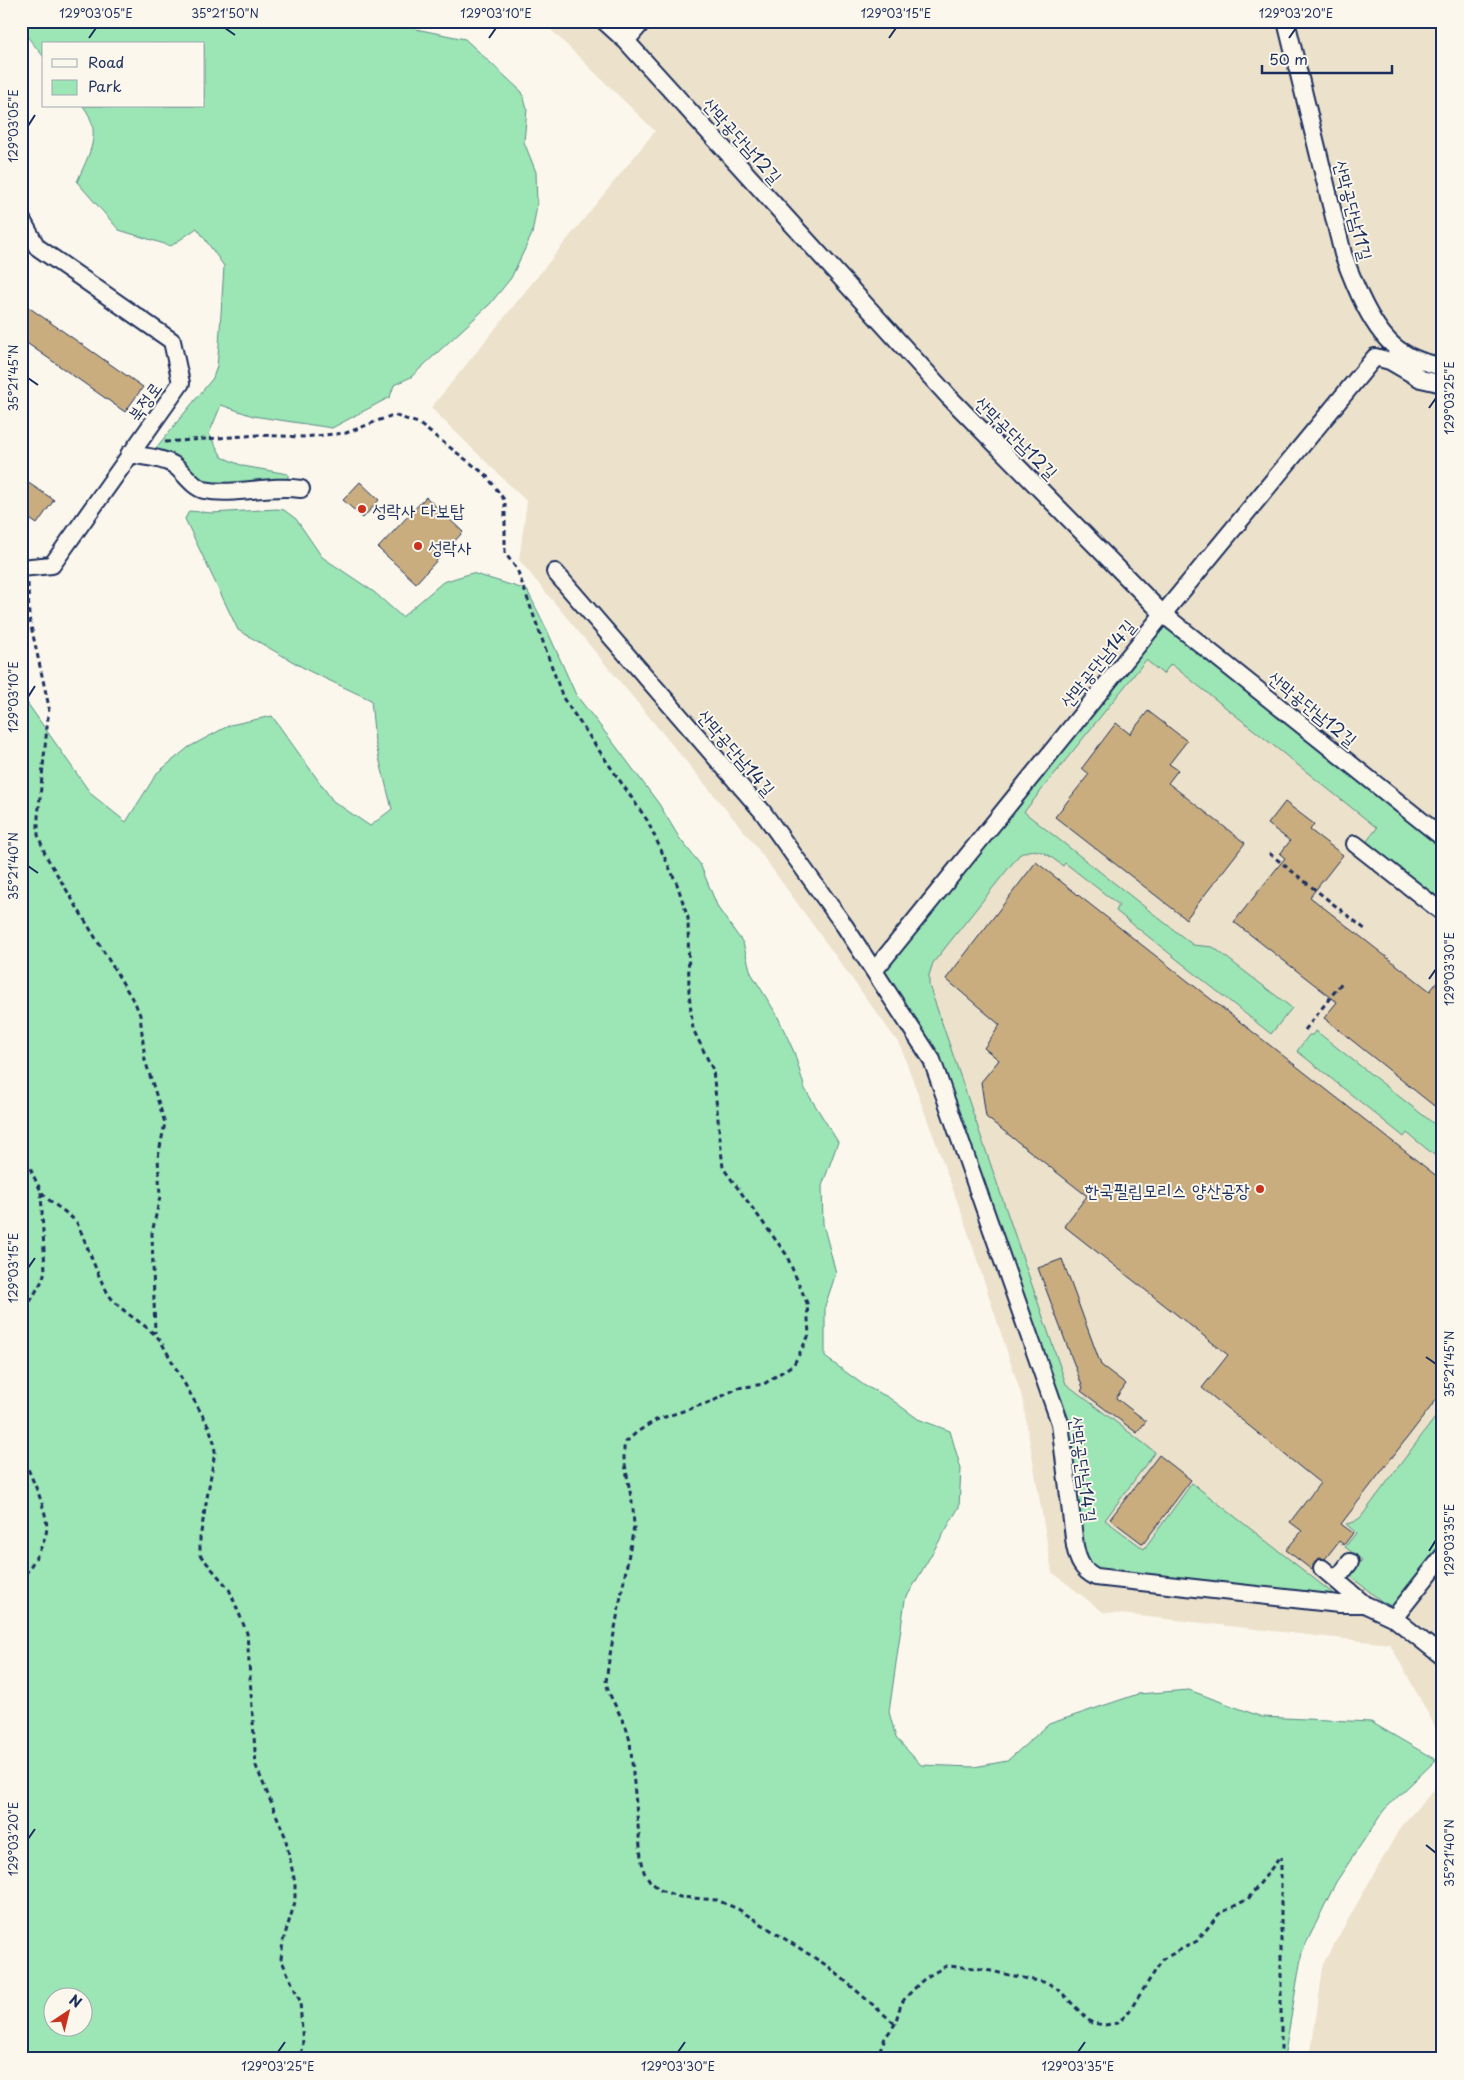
<svg xmlns="http://www.w3.org/2000/svg" width="1464" height="2080" font-family="'Playpen Sans','Poor Story',sans-serif">
	<style>
		.built { fill: #ece1cb }
		.green { fill: #9ce5b4; stroke: #5c8a89; fill-rule: evenodd }
		.building { fill: #c9ad7f; stroke: #1b2f5e }
		.lines { fill: none; stroke-linecap: round; stroke-linejoin: round }
		.minor-casing { stroke: #1b2f5e; stroke-width: 20 }
		.path { stroke: #1b2f5e; stroke-width: 3; stroke-dasharray: 5 4; stroke-linecap: butt }
		.minor { stroke: #fbf7ec; stroke-width: 16 }
		.ticks { fill: none; stroke: #1b2f5e; stroke-width: 2 }
		.poi-dot { fill: #c8321e; stroke: #fbf7ec; stroke-width: 2 }
		.labels { text-anchor: middle; dominant-baseline: central; stroke-width: 4; stroke-linejoin: round; paint-order: stroke }
		.street-label { font-size: 18px; fill: #1b2f5e; stroke: #fbf7ec }
		.poi-label { font-size: 18px; fill: #1b2f5e; stroke: #fbf7ec; text-anchor: start }
		.neatline { fill: none; stroke: #1b2f5e; stroke-width: 2 }
		.ticks-label { font-size: 12px; text-anchor: middle; fill: #1b2f5e }
	</style>
	<rect width="100%" height="100%" fill="#fbf7ec"/>
	<filter id="ink" filterUnits="userSpaceOnUse"><feTurbulence type="fractalNoise" baseFrequency=".02" numOctaves="2"/><feDisplacementMap in="SourceGraphic" scale="10" xChannelSelector="R" yChannelSelector="G"/><feConvolveMatrix kernelMatrix="1 2 1 2 8 2 1 2 1" color-interpolation-filters="sRGB"/></filter>
	<g filter="url(#ink)">
		<path class="built" d="M542,21H1443V1741L1390,1644L1103,1612L1052,1572L1022,1397L963,1217L900,1045L752,841L519,560L527,502L431,408L655,131Z
			M1443,1780V2059H1310L1324,1962L1401,1826Z"/>
		<path class="green" d="M21,21H409L416,29L465,39L522,92L527,109L524,142L536,172L537,205L532,234L511,278L490,304L411,377L394,385L390,397L332,428L253,416L221,405L209,434L222,457L243,466L288,474V480L246,485L203,483L174,458L155,449L213,378L217,366L219,345L224,266L197,228L171,246L119,230L77,182C88,155 104,133 83,106H204V44H44V57L21,29Z
			M277,509L284,510L296,519L322,557L374,592L402,617L443,582L472,573L527,590L547,630L576,695L615,745L659,804L680,839L700,864L718,908L743,943L751,973L777,1015L794,1052L805,1089L838,1142L822,1186L823,1224L836,1273L825,1306V1357L865,1386L888,1397L918,1419L950,1431L961,1469L959,1507L905,1600L889,1712L896,1738L921,1765L974,1767L1007,1761L1049,1724L1138,1694L1189,1690L1262,1717L1371,1722L1436,1760L1384,1810L1336,1882L1302,1952L1284,2059H21V694L91,794L126,822L157,773L189,747L230,725L272,716L333,801L370,826L392,809L375,742L371,700L309,671L238,630L185,519L189,511L212,513ZM52,1998H82V2028H52Z
			M1163,614L1443,838V892L1435,901L1364,845L1377,828L1171,664L1163,674L1146,660L1024,812L1193,945L1213,947L1292,1008L1271,1034L1116,911L1119,905L1065,863L1063,866C1048,855 1037,844 1019,855L933,963L929,975V985L1066,1384L1155,1452L1105,1520L1144,1549L1192,1483L1340,1599L1087,1572L1060,1423L932,1060L874,971Z
			M1316,1031L1443,1131V1162L1407,1133L1404,1137L1297,1051L1309,1035H1312Z
			M1443,1407V1544L1390,1608L1350,1576L1362,1560L1345,1547L1356,1533L1346,1524L1354,1522L1361,1517Z"/>
		<path class="building" d="M21,302L143,387L125,412L21,339Z
			M21,478L54,500L37,524L21,513Z
			M360,482L379,500L363,518L343,500Z
			M426,497L463,532L416,583L378,548Z
			M1148,711L1187,741L1169,764L1178,770L1168,783L1245,843L1186,919L1055,817L1089,774L1082,768L1116,723L1130,734Z
			M1285,802L1314,824L1310,830L1343,855L1310,897L1430,991L1443,975V1113L1324,1018L1337,1002L1234,922L1285,858L1280,854L1290,841L1268,824Z
			M1036,862L1443,1181V1391L1341,1524L1353,1533L1344,1545L1339,1541L1325,1559L1319,1558L1315,1561L1312,1570L1286,1550L1302,1531L1290,1522L1320,1483L1202,1388L1228,1355L1064,1226L1087,1196L986,1117L981,1082L999,1060L984,1048L1000,1025L946,979Z
			M1062,1259L1101,1365L1126,1384L1116,1398L1146,1421L1137,1433L1081,1391L1083,1388L1038,1268Z
			M1159,1455L1191,1480L1143,1544L1110,1519Z"/>
		<g class="lines">
			<defs>
				<path id="minor" d="M604,21L626,41L949,397L1163,614L1443,838
					M1286,21L1343,254C1354,284 1372,331 1399,350C1413,360 1427,363 1443,367
					M626,41L643,21
					M21,218L37,247L172,341L181,383L52,565L21,568
					M129,454C144,457 161,457 174,465C184,472 192,487 204,490C236,496 269,484 301,489
					M555,572L762,811L844,925L932,1060L1060,1423L1075,1546C1078,1561 1082,1570 1096,1577L1339,1604H1364L1394,1618L1443,1657
					M1355,844L1443,913
					M874,971L1163,614L1375,357L1390,361L1421,379L1443,384
					M1322,1568L1364,1604
					M1337,1579L1350,1562
					M1394,1618L1443,1556"/>
			</defs>
			<use href="#minor" class="minor-casing"/>
			<path class="path" d="M165,442L258,435L303,437L346,433L393,415L418,423L486,475L505,501V553L517,569L563,698L647,820L677,884L688,918L689,993L693,1029L713,1070L723,1168L786,1254L807,1303L809,1335L794,1364L764,1384L738,1388L713,1401L656,1420L637,1432L626,1442L624,1448V1459L633,1508L634,1527L609,1660L606,1682L609,1693L626,1727L630,1741L641,1857L644,1872L650,1881L660,1890L680,1897L717,1900L738,1909L829,1967L895,2024
				M28,583L29,617L49,707L38,817V835L46,856L136,1005L140,1015L145,1060L165,1123L158,1157L160,1197L152,1233L155,1333
				M1269,853L1366,930
				M1305,1030L1343,981
				M21,1153C31,1166 35,1183 44,1195C54,1206 68,1212 77,1223C87,1243 100,1286 113,1300C127,1316 146,1324 160,1340L209,1427L214,1442L215,1452L200,1538V1555L229,1589L247,1633L256,1766L285,1836L295,1883V1902L283,1941L281,1959L300,2001L303,2046L300,2059
				M21,1317L42,1281L45,1271L41,1192
				M21,1453C29,1473 51,1514 46,1534C42,1550 30,1567 21,1581
				M876,2059L885,2038L895,2024L901,2004L906,1997L925,1978L946,1966L976,1968L1048,1983L1060,1991L1084,2016L1092,2023L1105,2025L1118,2023L1128,2013L1163,1959L1197,1941L1219,1914L1248,1899L1281,1856
				M1281,2059V1857"/>
			<use href="#minor" class="minor"/>
		</g>
	</g>
	<path class="ticks" d="M225,28L235,35M89,38L96,28M489,38L496,28M889,38L896,28M1289,38L1296,28M28,126L35,115M28,378L38,385M1429,408L1436,398M28,697L35,686M28,866L38,873M1429,979L1436,969M28,1268L35,1258M1426,1357L1436,1364M1429,1551L1436,1540M28,1839L35,1829M1426,1845L1436,1853M278,2052L285,2042M678,2052L685,2042M1078,2052L1085,2042"/>
	<g class="poi-dot">
		<circle cx="362" cy="509" r="5"/>
		<circle cx="418" cy="546" r="5"/>
		<circle cx="1260" cy="1189" r="5"/>
	</g>
	<g class="labels">
		<g class="street-label">
			<text transform="translate(743 140) rotate(48)">산막공단남12길</text>
			<text transform="translate(1354 210) rotate(75)">산막공단남11길</text>
			<text transform="translate(144 401) rotate(-54)">북정로</text>
			<text transform="translate(1017 437) rotate(45)">산막공단남12길</text>
			<text transform="translate(1097 663) rotate(-51)">산막공단남14길</text>
			<text transform="translate(1313 708) rotate(39)">산막공단남12길</text>
			<text transform="translate(737 752) rotate(49)">산막공단남14길</text>
			<text transform="translate(1084 1469) rotate(82)">산막공단남14길</text>
		</g>
		<g class="poi-label">
			<text x="372" y="509">성락사 다보탑</text>
			<text x="428" y="546">성락사</text>
			<text x="1250" y="1189" text-anchor="end">한국필립모리스 양산공장</text>
		</g>
	</g>
	<rect width="1464" height="2080" fill="none" stroke="#fbf7ec" stroke-width="55"/>
	<rect x="42" y="42" width="162" height="65" fill="#fbf7ec" stroke="#a1a7b3"/>
	<rect x="52" y="59" width="25" height="8" fill="#fbf7ec" stroke="#a1a7b3"/>
	<text x="88" y="68" font-size="15" fill="#1b2f5e">Road</text>
	<rect x="52" y="80" width="25" height="15" fill="#9ce5b4" stroke="#a1a7b3"/>
	<text x="88" y="92" font-size="15" fill="#1b2f5e">Park</text>
	<g transform="translate(68 2012) rotate(35)"><circle r="24" fill="#fbf7ec" stroke="#a1a7b3"/>
	<path d="M0-4L9 19L0 12L-9 19Z" fill="#c8321e"/>
	<text y="-8" font-size="14" font-weight="bold" text-anchor="middle" fill="#1b2f5e">N</text>
	</g>
	<path d="M1262 65v8h130v-8" fill="none" stroke="#1b2f5e" stroke-width="2.5"/>
	<text x="1269" y="65" font-size="15" fill="#1b2f5e" stroke="#fbf7ec" stroke-width="4" paint-order="stroke">50 m</text>
	<rect x="28" y="28" width="1408" height="2024" class="neatline"/>
	<g class="ticks-label">
		<text x="96" y="18">129°03'05"E</text>
		<text x="225" y="18">35°21'50"N</text>
		<text x="496" y="18">129°03'10"E</text>
		<text x="896" y="18">129°03'15"E</text>
		<text x="1296" y="18">129°03'20"E</text>
		<text transform="translate(14 126) rotate(-90)" y="4">129°03'05"E</text>
		<text transform="translate(14 378) rotate(-90)" y="4">35°21'45"N</text>
		<text transform="translate(1450 398) rotate(-90)" y="4">129°03'25"E</text>
		<text transform="translate(14 697) rotate(-90)" y="4">129°03'10"E</text>
		<text transform="translate(14 866) rotate(-90)" y="4">35°21'40"N</text>
		<text transform="translate(1450 969) rotate(-90)" y="4">129°03'30"E</text>
		<text transform="translate(14 1268) rotate(-90)" y="4">129°03'15"E</text>
		<text transform="translate(1450 1364) rotate(-90)" y="4">35°21'45"N</text>
		<text transform="translate(1450 1540) rotate(-90)" y="4">129°03'35"E</text>
		<text transform="translate(14 1839) rotate(-90)" y="4">129°03'20"E</text>
		<text transform="translate(1450 1853) rotate(-90)" y="4">35°21'40"N</text>
		<text x="278" y="2071">129°03'25"E</text>
		<text x="678" y="2071">129°03'30"E</text>
		<text x="1078" y="2071">129°03'35"E</text>
	</g>
</svg>
